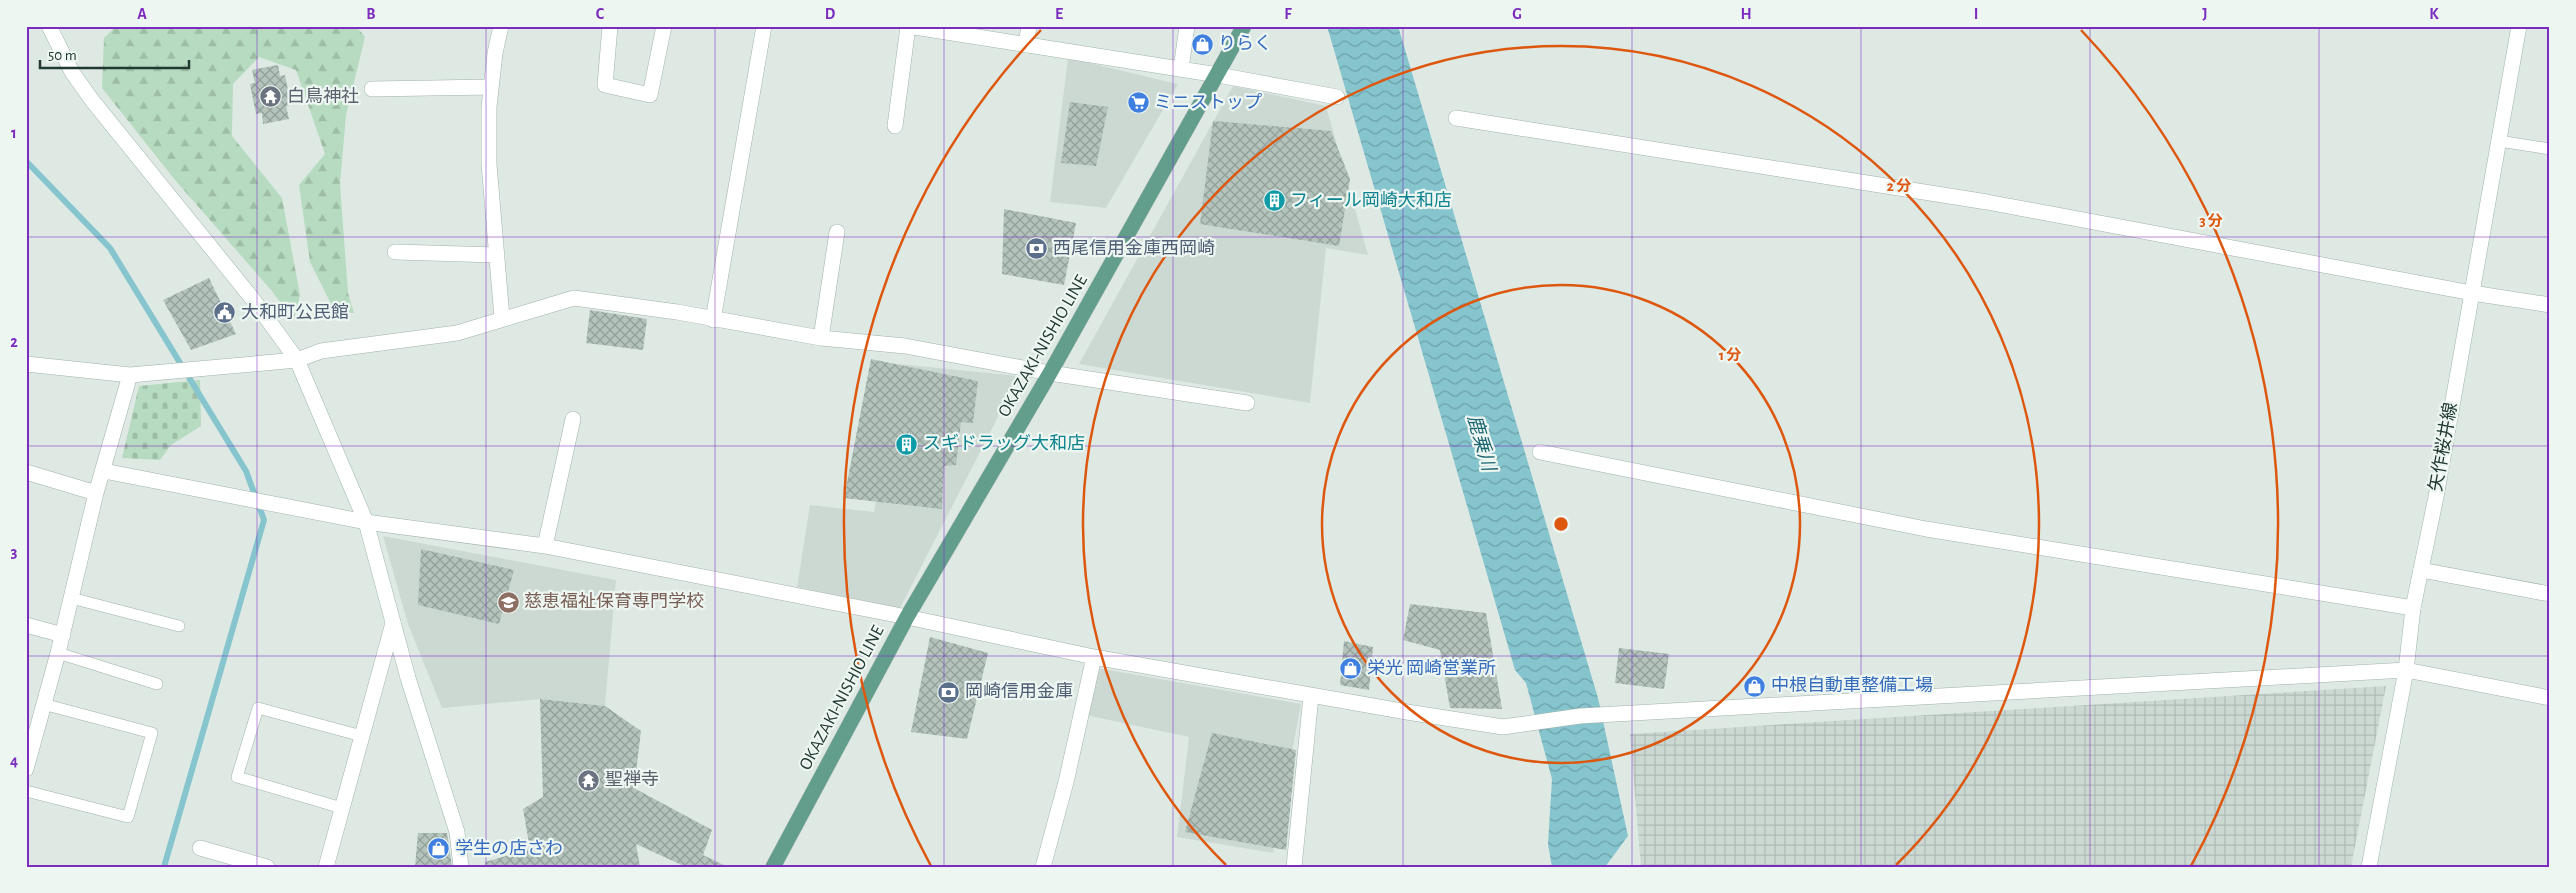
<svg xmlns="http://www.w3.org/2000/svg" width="2576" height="893" font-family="'Alegreya Sans','Noto Sans JP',sans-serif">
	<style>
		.built { fill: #ccd9d3 }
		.industrial { fill: url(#industrial-grid) }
		.forest { fill: url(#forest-firs) }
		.cemetery { fill: url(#cemetery-stones) }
		.water { fill: url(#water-waves) }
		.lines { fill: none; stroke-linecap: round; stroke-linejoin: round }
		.stream { stroke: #86c5ce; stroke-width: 6 }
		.building { fill: url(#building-cross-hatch) }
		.lane-casing { stroke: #a1b1ab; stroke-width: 12 }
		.street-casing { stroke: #a1b1ab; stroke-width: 16 }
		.secondary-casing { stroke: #9eb5ac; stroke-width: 16 }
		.primary-casing { stroke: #bcc4c1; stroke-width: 16 }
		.lane { stroke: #fff; stroke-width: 11 }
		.street { stroke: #fff; stroke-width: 15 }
		.secondary { stroke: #fff; stroke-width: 15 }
		.primary { stroke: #639e8d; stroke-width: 15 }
		.grid { fill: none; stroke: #7b2cbf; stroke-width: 1; stroke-opacity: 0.55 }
		.ring { fill: none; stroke: #de570e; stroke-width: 2.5 }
		.labels { text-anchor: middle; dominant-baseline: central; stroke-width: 4.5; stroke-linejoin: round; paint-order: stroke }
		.shop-label { font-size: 18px; fill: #366cbe; stroke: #eef6f2; text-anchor: start }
		.worship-label { font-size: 18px; fill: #5b616d; stroke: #eef6f2; text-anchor: start }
		.culture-label { font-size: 18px; fill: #0d838f; stroke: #eef6f2; text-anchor: start }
		.service-label { font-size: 18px; fill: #4e5e75; stroke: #eef6f2; text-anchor: start }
		.street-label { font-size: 18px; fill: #203931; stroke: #eef6f2 }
		.education-label { font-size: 18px; fill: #785e54; stroke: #eef6f2; text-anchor: start }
		.water-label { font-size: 19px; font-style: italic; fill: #1c6673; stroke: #eef6f2 }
		.centre { fill: #de570e; stroke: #eef6f2; stroke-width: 2.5 }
		.ring-label { font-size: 15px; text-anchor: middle; font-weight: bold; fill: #de570e; stroke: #eef6f2; stroke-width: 4.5; stroke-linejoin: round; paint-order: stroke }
		.neatline { fill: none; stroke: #7b2cbf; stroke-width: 2 }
		.grid-label { font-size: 16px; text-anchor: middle; font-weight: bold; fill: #7b2cbf }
	</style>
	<defs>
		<pattern id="industrial-grid" width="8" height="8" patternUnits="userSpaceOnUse" patternTransform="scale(1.25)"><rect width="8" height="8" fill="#ccd9d3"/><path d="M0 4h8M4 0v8" fill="none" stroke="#afbbb6"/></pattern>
		<pattern id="forest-firs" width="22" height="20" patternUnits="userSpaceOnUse" patternTransform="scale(1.25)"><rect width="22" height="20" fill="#b7dbc0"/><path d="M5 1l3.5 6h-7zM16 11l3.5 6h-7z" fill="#9dbda5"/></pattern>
		<pattern id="cemetery-stones" width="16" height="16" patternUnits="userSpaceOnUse" patternTransform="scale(1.25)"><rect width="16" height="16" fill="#b7dbc0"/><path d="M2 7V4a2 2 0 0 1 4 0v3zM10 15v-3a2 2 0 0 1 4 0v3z" fill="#9dbda5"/></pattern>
		<pattern id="water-waves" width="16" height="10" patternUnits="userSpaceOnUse" patternTransform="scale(1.25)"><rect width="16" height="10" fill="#86c5ce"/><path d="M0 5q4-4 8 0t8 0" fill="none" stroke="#6da1a8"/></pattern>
		<pattern id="building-cross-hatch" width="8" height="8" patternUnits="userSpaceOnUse" patternTransform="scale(1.25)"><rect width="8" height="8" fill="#b4c4bd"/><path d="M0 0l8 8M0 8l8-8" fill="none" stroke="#92a09a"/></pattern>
	</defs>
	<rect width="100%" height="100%" fill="#dee9e4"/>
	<path class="built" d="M1068,58L1178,84L1106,208L1050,202Z
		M1233,86L1326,106L1368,255L1326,248L1310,403L1079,364Z
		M899,364L1019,376L900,608L797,587L810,505L874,512Z
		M383,536L616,580L605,706L540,699L442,708L408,624Z
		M1092,667L1301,704L1273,853L1177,837L1189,737L1081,714Z"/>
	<path class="industrial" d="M2386,686L2351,867H1641L1630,734Z"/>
	<path class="forest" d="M116,26H356L365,37L346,115L340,184L348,293L354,313L335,312L310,262L299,185L325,154L296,70L259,57L233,84L232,136L282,198L300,295L294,320L271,290L175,180L102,88L104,38Z"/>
	<path class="cemetery" d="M200,380L201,426L171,445L160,460L122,458L139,386Z"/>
	<path class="water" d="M1327,26H1398L1598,698L1628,836L1605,867H1552L1548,844L1552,779L1526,683L1515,670Z"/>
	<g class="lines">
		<path class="stream" d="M26,161L110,248L246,471L264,520L164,867"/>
	</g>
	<path class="building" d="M278,65L280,76L285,75L291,105L286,106L289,119L263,124L262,113L256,114L250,84L255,83L252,70Z
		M1070,102L1108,107L1096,166L1061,163Z
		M1213,121L1331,131L1350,179L1339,246L1200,224Z
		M1004,209L1076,223L1064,285L1002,274Z
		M209,278L236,334L191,350L163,300Z
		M590,310L647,319L643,350L586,343Z
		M871,359L978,381L973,423L961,422L956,465L944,466L942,509L844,498Z
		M421,549L514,570L499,624L418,605Z
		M1410,604L1486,613L1502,709L1450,708L1440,650L1403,640Z
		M930,637L988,653L967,739L911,732Z
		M1344,641L1373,647L1369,690L1340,685Z
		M1619,648L1669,654L1664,689L1615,683Z
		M540,699L605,706L641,731L634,788L712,830L703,855L728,867H686L636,844L640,867H486L485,862L530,849L523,809L543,797Z
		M1212,733L1296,750L1286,850L1185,832Z
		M418,833H447L452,867H415Z"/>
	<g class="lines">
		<defs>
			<path id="lane" d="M2499,141L2550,149
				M71,598L179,626
				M58,653L157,684
				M26,791L128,817L152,733L43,704
				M342,808L237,777L258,708L362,736"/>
			<path id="street" d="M501,26L495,53L489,107V164L502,318
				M610,26L605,85L650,95L664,26
				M1026,45L1029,26
				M1181,69L1187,26
				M1218,75L1337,97
				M372,89L491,87
				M1456,118L1987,202L2472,293L2550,305
				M895,126L908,26
				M395,252L497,255
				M713,320L764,26
				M821,338L837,232
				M26,364L130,375L297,360L321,351L457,333L574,298L677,312L821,338L905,346L1050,373L1247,403
				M1540,452L1926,529L2413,608
				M104,471L366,522L545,546L907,617L1094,657L1407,712L1503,727L1580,716L2406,670L2550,698
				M26,472L96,493
				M545,546L573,419
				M2421,570L2550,594
				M26,625L63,635
				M26,769L58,653L96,493L130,375
				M200,848L267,867
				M326,867L393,623
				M1043,867L1066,782L1094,657
				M1294,867L1311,696"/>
			<path id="secondary" d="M49,26L72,72L91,99L255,302L297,360L366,522L408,678L457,832L461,867
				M908,26L1218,75
				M2369,867L2406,670L2413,608L2436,497L2519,26"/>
			<path id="primary" d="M773,867L907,617L1050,373L1244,26"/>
		</defs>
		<use href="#lane" class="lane-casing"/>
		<use href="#street" class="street-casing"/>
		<use href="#secondary" class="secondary-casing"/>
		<use href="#primary" class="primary-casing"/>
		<use href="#lane" class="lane"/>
		<use href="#street" class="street"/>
		<use href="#secondary" class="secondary"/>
		<use href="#primary" class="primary"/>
	</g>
	<path class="grid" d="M257,26V867M486,26V867M715,26V867M944,26V867M1173,26V867M1403,26V867M1632,26V867M1861,26V867M2090,26V867M2319,26V867M26,237H2550M26,446H2550M26,656H2550"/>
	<g class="ring">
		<circle cx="1561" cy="524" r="239"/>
		<path d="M1226 865A478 478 0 1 1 1896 865"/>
		<path d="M931 866A717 717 0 0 1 1041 30M2081 30A717 717 0 0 1 2191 866"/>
	</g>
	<defs>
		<symbol id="shop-disc" viewBox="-11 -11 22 22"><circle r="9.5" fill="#3f7fe0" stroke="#eef6f2"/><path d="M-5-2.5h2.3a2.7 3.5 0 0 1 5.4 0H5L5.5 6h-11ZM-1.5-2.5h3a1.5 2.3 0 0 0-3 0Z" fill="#fff"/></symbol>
		<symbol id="temple-disc" viewBox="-11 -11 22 22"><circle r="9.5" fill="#6b7280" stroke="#eef6f2"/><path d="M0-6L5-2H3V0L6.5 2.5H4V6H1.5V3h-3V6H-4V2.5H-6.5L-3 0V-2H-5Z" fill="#fff"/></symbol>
		<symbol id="supermarket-disc" viewBox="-11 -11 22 22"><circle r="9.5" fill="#3f7fe0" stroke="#eef6f2"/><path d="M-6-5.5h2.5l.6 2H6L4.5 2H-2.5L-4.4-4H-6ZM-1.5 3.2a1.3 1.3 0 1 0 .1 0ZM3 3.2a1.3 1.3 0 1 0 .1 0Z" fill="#fff"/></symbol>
		<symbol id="building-disc" viewBox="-11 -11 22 22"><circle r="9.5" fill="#0f9aa8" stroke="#eef6f2"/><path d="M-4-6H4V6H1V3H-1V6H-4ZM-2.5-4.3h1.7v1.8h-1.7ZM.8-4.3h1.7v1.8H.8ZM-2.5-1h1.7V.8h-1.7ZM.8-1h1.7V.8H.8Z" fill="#fff"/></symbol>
		<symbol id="bank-disc" viewBox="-11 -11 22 22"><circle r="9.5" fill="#5c6f8a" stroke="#eef6f2"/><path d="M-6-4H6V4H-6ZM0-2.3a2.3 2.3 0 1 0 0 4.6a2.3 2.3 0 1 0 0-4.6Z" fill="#fff"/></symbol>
		<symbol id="civic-disc" viewBox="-11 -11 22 22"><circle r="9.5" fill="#5c6f8a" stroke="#eef6f2"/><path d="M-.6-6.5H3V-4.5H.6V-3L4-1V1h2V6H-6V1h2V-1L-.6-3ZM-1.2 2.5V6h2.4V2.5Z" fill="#fff"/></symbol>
		<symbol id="university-disc" viewBox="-11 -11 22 22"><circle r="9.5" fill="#8d6e63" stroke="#eef6f2"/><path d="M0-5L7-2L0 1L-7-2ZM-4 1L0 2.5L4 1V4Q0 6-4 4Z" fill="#fff"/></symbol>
	</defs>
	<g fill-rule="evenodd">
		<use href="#shop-disc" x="1190" y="32" width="25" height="25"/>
		<use href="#temple-disc" x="258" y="84" width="25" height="25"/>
		<use href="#supermarket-disc" x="1126" y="90" width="25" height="25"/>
		<use href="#building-disc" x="1262" y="188" width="25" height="25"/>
		<use href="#bank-disc" x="1024" y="236" width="25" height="25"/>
		<use href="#civic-disc" x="212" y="300" width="25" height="25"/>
		<use href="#building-disc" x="894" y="432" width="25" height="25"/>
		<use href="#university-disc" x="496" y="590" width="25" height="25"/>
		<use href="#shop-disc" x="1338" y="656" width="25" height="25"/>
		<use href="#shop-disc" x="1742" y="674" width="25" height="25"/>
		<use href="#bank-disc" x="936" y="680" width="25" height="25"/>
		<use href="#temple-disc" x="576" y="768" width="25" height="25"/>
		<use href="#shop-disc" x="426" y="836" width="25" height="25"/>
	</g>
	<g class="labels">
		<g class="shop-label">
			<text x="1218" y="44">りらく</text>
			<text x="1154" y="103">ミニストップ</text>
			<text x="1367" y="669">栄光 岡崎営業所</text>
			<text x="1771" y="686">中根自動車整備工場</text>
			<text x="455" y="849">学生の店さわ</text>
		</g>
		<g class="worship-label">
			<text x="287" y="97">白鳥神社</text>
			<text x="605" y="780">聖禅寺</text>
		</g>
		<g class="culture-label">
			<text x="1290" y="201">フィール岡崎大和店</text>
			<text x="923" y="444">スギドラッグ大和店</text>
		</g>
		<g class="service-label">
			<text x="1053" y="249">西尾信用金庫西岡崎</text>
			<text x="241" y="313">大和町公民館</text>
			<text x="965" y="692">岡崎信用金庫</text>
		</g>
		<g class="street-label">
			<text transform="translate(1043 346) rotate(-60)">OKAZAKI-NISHIO LINE</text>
			<text transform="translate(2444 447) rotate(-80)">矢作桜井線</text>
			<text transform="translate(842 698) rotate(-62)">OKAZAKI-NISHIO LINE</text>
		</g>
		<g class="education-label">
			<text x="524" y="602">慈恵福祉保育専門学校</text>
		</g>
		<g class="water-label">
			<text transform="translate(1481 443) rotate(74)">鹿乗川</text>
		</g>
	</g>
	<circle cx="1561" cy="524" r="8" class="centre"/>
	<g class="ring-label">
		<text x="1899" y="191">2 分</text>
		<text x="2211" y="226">3 分</text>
		<text x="1730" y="360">1 分</text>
	</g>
	<rect width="2576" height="893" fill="none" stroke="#eef6f2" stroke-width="55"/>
	<path d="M40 60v8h149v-8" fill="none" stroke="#203931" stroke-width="2.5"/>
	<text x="48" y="60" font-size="15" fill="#203931" stroke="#eef6f2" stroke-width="4" paint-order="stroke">50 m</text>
	<rect x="28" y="28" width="2520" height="838" class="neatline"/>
	<g class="grid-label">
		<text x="142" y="19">A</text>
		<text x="371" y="19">B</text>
		<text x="600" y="19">C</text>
		<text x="830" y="19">D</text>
		<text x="1059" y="19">E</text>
		<text x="1288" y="19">F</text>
		<text x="1517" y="19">G</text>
		<text x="1746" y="19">H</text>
		<text x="1976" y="19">I</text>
		<text x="2205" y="19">J</text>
		<text x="2434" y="19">K</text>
		<text x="14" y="138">1</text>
		<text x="14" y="347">2</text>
		<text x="14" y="557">3</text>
		<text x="14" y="766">4</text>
	</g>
</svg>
